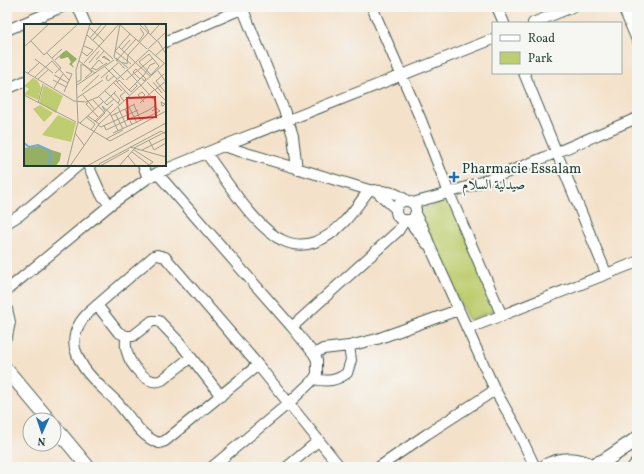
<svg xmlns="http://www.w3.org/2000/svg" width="644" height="474" font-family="Vollkorn,Amiri,serif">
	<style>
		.green { fill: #becd70; stroke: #6e8552 }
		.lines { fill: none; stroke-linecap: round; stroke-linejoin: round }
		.minor-casing { stroke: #3f564a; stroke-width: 12 }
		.tertiary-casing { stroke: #3f564a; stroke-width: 15 }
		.secondary-casing { stroke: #3f564a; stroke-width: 16 }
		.minor { stroke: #fff; stroke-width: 10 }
		.tertiary { stroke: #fff; stroke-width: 13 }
		.secondary { stroke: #fff; stroke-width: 14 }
		.poi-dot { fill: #1f6fb2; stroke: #f6f6f2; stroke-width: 1.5 }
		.labels { text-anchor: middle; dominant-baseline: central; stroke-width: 4; stroke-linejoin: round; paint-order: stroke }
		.poi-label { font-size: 14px; fill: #1f3d34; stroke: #f6f6f2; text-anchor: start }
		.inset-river { fill: none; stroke: #6ea8de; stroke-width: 2 }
		.inset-road { fill: none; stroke: #9f9f8d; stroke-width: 1 }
		.view { fill: #d62828; fill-opacity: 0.15; stroke: #d62828; stroke-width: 2 }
		.inset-edge { fill: none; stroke: #1f3d34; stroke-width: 2 }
	</style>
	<rect width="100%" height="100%" fill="#f6f6f2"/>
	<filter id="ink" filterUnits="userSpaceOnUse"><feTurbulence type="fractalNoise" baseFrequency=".025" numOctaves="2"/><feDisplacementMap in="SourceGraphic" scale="8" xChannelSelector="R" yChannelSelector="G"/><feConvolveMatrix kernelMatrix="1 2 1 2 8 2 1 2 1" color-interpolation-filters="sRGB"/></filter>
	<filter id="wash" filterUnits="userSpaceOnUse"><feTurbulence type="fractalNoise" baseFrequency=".012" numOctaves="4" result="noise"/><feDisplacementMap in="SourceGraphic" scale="16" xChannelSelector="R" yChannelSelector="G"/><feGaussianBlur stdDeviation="0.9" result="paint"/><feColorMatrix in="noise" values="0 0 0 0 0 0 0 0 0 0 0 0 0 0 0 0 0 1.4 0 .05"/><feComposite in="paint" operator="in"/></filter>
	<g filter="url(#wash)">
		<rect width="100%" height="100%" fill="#f4e1c9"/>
		<path class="green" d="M451,200L496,310L469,320L413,212Z"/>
	</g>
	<g filter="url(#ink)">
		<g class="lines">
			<defs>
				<path id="minor" d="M78,7L86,25
					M242,7L288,120L293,136L297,169
					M372,7L421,120L449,193L502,316
					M497,7L504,23
					M623,7L637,40
					M533,23L572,7
					M7,30L62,7
					M165,42L246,7
					M524,73L606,273
					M7,89L25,81
					M223,146L369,190C384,191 395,191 407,201
					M206,153C224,177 255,228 282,240C292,245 304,246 315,242C339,234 355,209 369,190
					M88,165L101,194L110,205
					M143,165L148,178
					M157,173L292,327L314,354L317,360V374L314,379L289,403L212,467
					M375,190L396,209
					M396 211a10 10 0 1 1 20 0a10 10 0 1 1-20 0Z
					M412,203C490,184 563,149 637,118
					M415,214L423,228L432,251L495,390L516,427L535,467
					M408,220L427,244
					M7,223L20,215L79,165
					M157,255L165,257L258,365L165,441L159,443C141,437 130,417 118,403C107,392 93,381 84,368C80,362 77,355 75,349C72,334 78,323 88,313L154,256Z
					M7,290L110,205L148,178L157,173L223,146L493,39
					M97,305L118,332L126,336H133L152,321H159L180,343L221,396
					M7,309L10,322L7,336
					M292,327L398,231L405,220
					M467,329L637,262
					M126,336C126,341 125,347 127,352C130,365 148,387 162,380L191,357
					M314,354L323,349L349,346L377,339L458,310
					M258,365L340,467
					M314,379C328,382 336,381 347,373L351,360L349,346
					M287,467L318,441
					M379,467L427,434L495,390"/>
				<path id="tertiary" d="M7,370L49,420
					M54,426L88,467"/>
				<path id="secondary" d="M591,466L604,461L637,439
					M545,467C560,458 578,458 593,467
					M635,467L637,465"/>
			</defs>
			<use href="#minor" class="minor-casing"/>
			<use href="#tertiary" class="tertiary-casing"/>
			<use href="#secondary" class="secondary-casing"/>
			<use href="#minor" class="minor"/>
			<use href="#tertiary" class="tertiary"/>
			<use href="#secondary" class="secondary"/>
		</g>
	</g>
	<path class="poi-dot" d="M452 171h4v4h4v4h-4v4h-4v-4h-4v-4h4z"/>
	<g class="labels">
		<g class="poi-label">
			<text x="462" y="169">Pharmacie Essalam<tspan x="462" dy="16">صيدلية السلام</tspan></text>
		</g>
	</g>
	<g transform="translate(24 24)">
		<rect width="142" height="142" fill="#f4e1c9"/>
		<path d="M9,54L14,57L17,64L14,76L0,70L5,65L0,62ZM20,61L39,72L32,89L15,79ZM16,81L29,89L20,98L9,85ZM34,91L52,99L47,118L18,111Z" fill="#becd70"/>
		<path d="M42,26L53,35L48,40L50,44L45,40L47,38L44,33L37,35L35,33ZM15,122L37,129L36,136L32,142H0V124Z" fill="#96b062"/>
		<path class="inset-river" d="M0,119L5,123L14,121L25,126L27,135L23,142"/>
		<path class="inset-road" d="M95,0L123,25M96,0L90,33L101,45M115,0L133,17M66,4L80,17M63,11L89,35M126,11L135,1M66,14L78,0M69,16L83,0M7,17L20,31L54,0M115,17L120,10L116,4M134,17L142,30M0,23L25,0M95,23L127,53M98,25L106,16M124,25L142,8M125,26L140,39M91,27L106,10M91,27L107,40M58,28L63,32L69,26L60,22M23,29L37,44L31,49M125,30L135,42L127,51L115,38ZM131,32L142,22M28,34L38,25M78,34L80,32L86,37L79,33M92,34L104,44M11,35L29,49M31,36L40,28M72,36L80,27M55,37L71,49M92,37L112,15M98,38L103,40L104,31L125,8L120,0M60,39L95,0M65,39L75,27M56,41H60L68,48L61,54M81,43L93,55M68,44L72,46L83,39M88,44L100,56M67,45L75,36L79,40M103,46L132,78M0,47L50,77L62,78L74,73L125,26M134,47L142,58M4,49L15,39M140,50L132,57L142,69M30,51L44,59M84,51L82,54L84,57L90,52M11,53L28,37L45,56M77,54L94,39M14,55L25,45M116,55L109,48L112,45L122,55L120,57L118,54M29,56L42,63M102,56L129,34M92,57L105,71M53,58L57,56V42M89,58L98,67M93,58L95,56L107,68L113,62L111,59M123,58L142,77M129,58L138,69M53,61L90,36M30,64L39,50M105,66L120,51L126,41L131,39M131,66L142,57M58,67L75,51M81,67L96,81M40,68L48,50L42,48M90,69L96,76L94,79M0,71L52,98M59,71L71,86M75,73L83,81L90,75M53,74L79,56M117,75L121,71L118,68L114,71L120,78M69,76L81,89M53,77L52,46L66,0M100,77L96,72L102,67M14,79L19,60M64,79L62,80L74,93M80,79L92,67M116,79L130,66M141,80L137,78L138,82H139L142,79M110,81L117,97M94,83L103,103M105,83L113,99M101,85L108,101M81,87L78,82L86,89L94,107M91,89L99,105M128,91L136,87L132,84L128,87M64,92L75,100M87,92L111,80M62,93L71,100L67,106M71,97L89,80M54,98L86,117L142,87M72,98L81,89M56,99L79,78M74,101L77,103L114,86M80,101L82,106L125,86L132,81M51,109L60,121M89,109L128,91M82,115L99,106M125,116L130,126L142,119M106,123L142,133M110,124L141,108M110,126L129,138M118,126L142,114M108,128L125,141L129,138M104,132L112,142M43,142L54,98L53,77M46,142L75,100L142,38M63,142L142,99M76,142L75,140L137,107L142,110M76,142L105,126M95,142L111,124"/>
		<path class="view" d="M131,73L132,93L104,95L103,74Z"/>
		<rect width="142" height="142" class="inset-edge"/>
	</g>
	<rect width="644" height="474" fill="none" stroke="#f6f6f2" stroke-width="24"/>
	<rect x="492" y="22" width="130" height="52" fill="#f6f6f2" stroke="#a0aca6"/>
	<rect x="500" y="35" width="20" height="6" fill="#ffffff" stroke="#a0aca6"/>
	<text x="528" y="42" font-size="12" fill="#1f3d34">Road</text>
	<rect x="500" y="52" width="20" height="12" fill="#becd70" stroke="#a0aca6"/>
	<text x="528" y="62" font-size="12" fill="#1f3d34">Park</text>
	<g transform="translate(42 432) rotate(183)"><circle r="19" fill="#f6f6f2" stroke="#a0aca6"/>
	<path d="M0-3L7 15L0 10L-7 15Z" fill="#1f6fb2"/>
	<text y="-6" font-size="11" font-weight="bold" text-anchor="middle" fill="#1f3d34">N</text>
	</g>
</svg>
